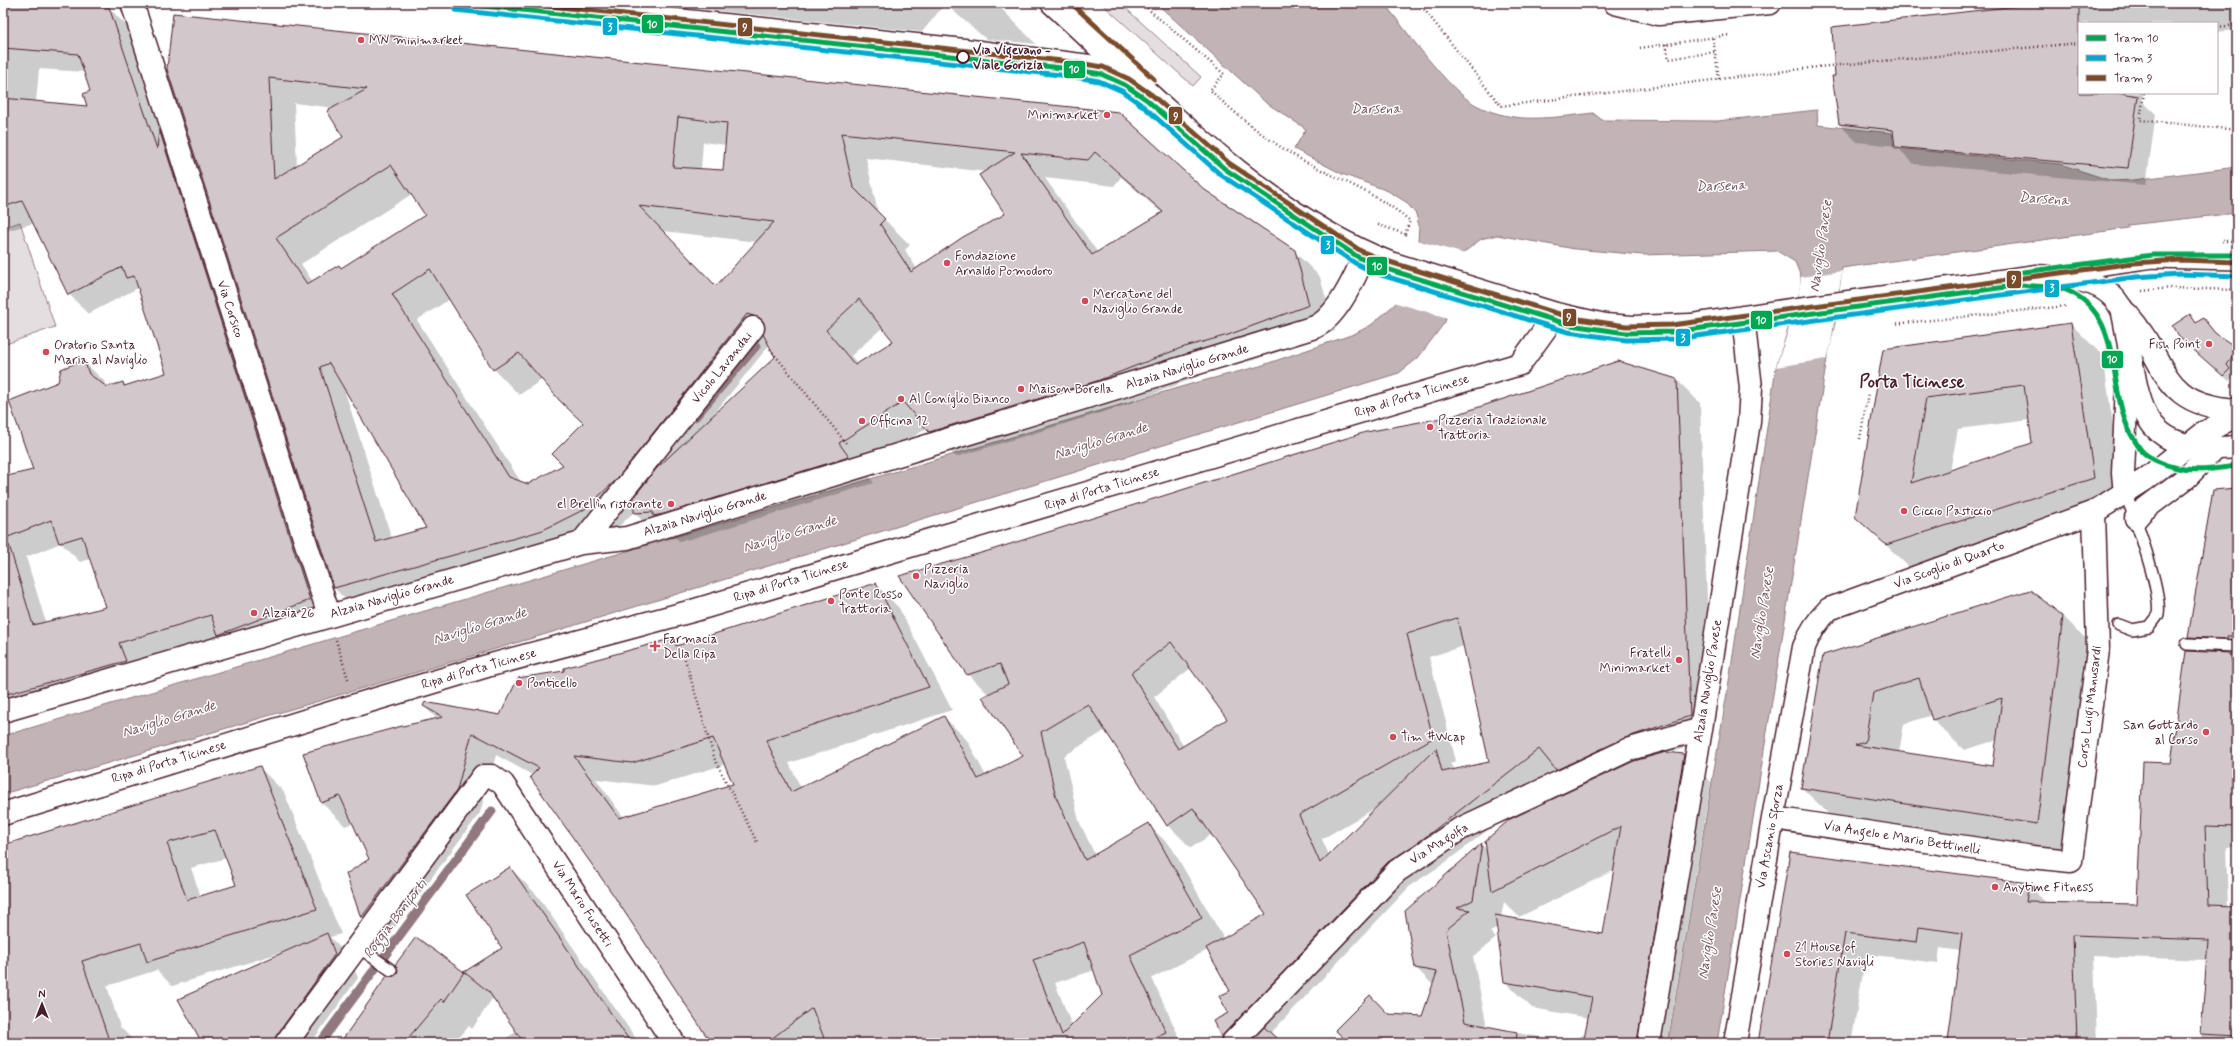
<svg xmlns="http://www.w3.org/2000/svg" width="2240" height="1046" font-family="Mynerve,sans-serif">
	<style>
		.green { fill: #e5dee0; stroke: #987e86 }
		.water { fill: #c1b3b6; stroke: #91787e }
		.pier { fill: #fff }
		.shadow { fill: #0003; fill-rule: evenodd }
		.lines { fill: none; stroke-linecap: round; stroke-linejoin: round }
		.stream { stroke: #91787e; stroke-width: 9 }
		.building { fill: #d2c7cb; stroke: #4a1f2b; fill-rule: evenodd }
		.lane-casing { stroke: #4a1f2b; stroke-width: 14 }
		.street-casing { stroke: #4a1f2b; stroke-width: 25 }
		.secondary-casing { stroke: #4a1f2b; stroke-width: 25 }
		.path { stroke: #4a1f2b; stroke-width: 2.5; stroke-dasharray: 1 3; stroke-linecap: butt }
		.lane { stroke: #fff; stroke-width: 11 }
		.street { stroke: #fff; stroke-width: 22 }
		.secondary { stroke: #fff; stroke-width: 22 }
		.tram-1-casing { stroke: #fff; stroke-width: 8 }
		.tram-2-casing { stroke: #fff; stroke-width: 8 }
		.tram-3-casing { stroke: #fff; stroke-width: 8 }
		.tram-1 { stroke: #00a651; stroke-width: 5 }
		.tram-2 { stroke: #00a9ce; stroke-width: 5 }
		.tram-3 { stroke: #7a4b2a; stroke-width: 5 }
		.poi-dot { fill: #d1495b; stroke: #fff; stroke-width: 1.5 }
		.stop-dot { fill: #fff; stroke: #4a1f2b; stroke-width: 2 }
		.labels { text-anchor: middle; dominant-baseline: central; stroke-width: 3; stroke-linejoin: round; paint-order: stroke }
		.poi-label { font-size: 13px; fill: #4a1f2b; stroke: #fff; text-anchor: start }
		.stop-label { font-size: 13px; font-weight: bold; fill: #4a1f2b; stroke: #fff; text-anchor: start }
		.street-label { font-size: 13px; fill: #4a1f2b; stroke: #fff }
		.water-label { font-size: 14px; font-style: italic; fill: #74535c; stroke: #fff }
		.district-label { font-size: 17px; font-weight: bold; fill: #4a1f2b; stroke: #fff }
		.line-badge { stroke: #fff; stroke-width: 1.5 }
		.badge-label { font-size: 11px; text-anchor: middle; font-weight: bold; fill: #fff }
	</style>
	<rect width="100%" height="100%" fill="#fff"/>
	<filter id="ink" filterUnits="userSpaceOnUse"><feTurbulence type="fractalNoise" baseFrequency=".025" numOctaves="2"/><feDisplacementMap in="SourceGraphic" scale="8" xChannelSelector="R" yChannelSelector="G"/><feConvolveMatrix kernelMatrix="1 2 1 2 8 2 1 2 1" color-interpolation-filters="sRGB"/></filter>
	<g filter="url(#ink)">
		<path class="green" d="M1101,3H1120L1201,77L1193,86Z
			M20,222L55,327L3,345V228Z
			M2231,654H2237V683Z"/>
		<path class="water" d="M1156,3H1384C1405,29 1449,91 1476,105C1489,112 1507,117 1523,118C1546,119 1569,116 1593,113L1602,120L1717,121L1817,110L1818,125L1892,133L1894,148L2060,164L2112,181L2133,180L2237,167V213L2128,225V228L1842,268L1835,323L1827,359L1717,1043H1668L1730,675L1776,367L1800,291L1801,277L1795,262L1777,251L1643,255L1575,249L1497,235L1481,239L1463,253L1460,260L1445,322L1418,358L1399,373L543,635L3,794V736L1191,384L1260,366L1354,334L1371,325L1395,304L1401,291L1418,240L1419,226L1416,214L1406,202L1388,191L1342,174L1294,149L1306,129L1265,102Z"/>
		<path class="pier" d="M1416,240L1465,254L1448,318L1393,302Z
			M1842,271L1831,343L1827,359L1776,367L1798,301L1801,277Z"/>
		<path class="shadow" d="M3,3H60L109,8L129,28L330,620L238,654L222,637L3,719V478L35,470L59,382L84,362L104,381L106,388L123,383L126,386L167,374L138,288L88,314L69,294L34,223L3,232ZM39,69L85,72L92,92L89,107L36,102ZM61,543L80,562L91,559L107,608L46,623L26,557Z
			M643,3H996L1036,44L986,39L945,4L922,32Z
			M2053,3H2237V30L2217,32V23H2079V93H2143L2142,101L2156,114L2146,185L1914,164L1896,146L1857,142L1839,124L1836,77Z
			M168,69L1119,113L1204,190L1294,251L1320,277L1335,331L1254,360L1207,373L1123,406L956,457L927,428L864,469L874,483L690,539L679,541L676,538L660,539L634,512L611,534L360,614L334,588ZM294,103L335,108L344,137L297,166ZM703,142L726,145L724,171L701,170ZM866,158L987,172L1006,214L917,269L905,250L910,245L878,213ZM1121,177L1163,214L1098,253L1045,178L1114,186ZM412,194L426,215L341,269L313,282L301,264ZM663,231L757,242L717,287ZM450,299L494,369L519,395L543,379L584,423L564,465L528,485L521,482L417,320ZM883,327L894,342L858,364L851,356ZM770,344L777,357L714,416L713,415ZM345,392H347L427,529L392,539Z
			M2190,315L2197,324L2203,319L2217,335L2237,349V364L2233,371L2235,375L2229,381L2186,343Z
			M2071,324L2103,356L2125,510L1918,576L1856,516L1884,350ZM2030,420L2033,444L1950,471L1958,429Z
			M1677,380L1700,403L1712,739L1670,753L1684,755L1711,782L1667,1043H1346L1389,1015L1423,1017L1433,985L1416,968L1406,911L1482,845L1487,850L1577,789L1561,774L1442,865L1411,885L1270,1034L1280,1043H1228L1222,1037L1214,1022L1230,1013L1231,991L1208,950L1152,978L1180,1039L1172,1043H827L825,1039L819,1043H712L534,776L496,755L480,813L385,940L362,917L347,874L370,860L353,823L345,826L322,803L438,720L424,706L501,716L564,671L674,639L680,646L876,585L899,608L952,710L789,763L801,788L944,717L967,740L986,776L1025,757L989,695L968,674ZM1464,646L1490,763L1456,770L1450,764L1456,761L1429,657ZM1191,668L1228,719L1184,747L1154,697ZM1106,730L1168,825L1191,848L1212,834L1267,915L1224,939L1172,848L1149,825L1095,855L1079,821L1064,756ZM726,764L734,784L624,818L596,779L656,786ZM1377,807L1329,855L1322,839ZM1615,870L1604,936L1501,917L1504,902L1519,917ZM1498,928L1504,981L1532,1008L1589,1018L1587,1032L1570,1043L1487,1027L1473,957L1496,938L1490,932ZM1095,970L1103,995L1072,1026L1055,983Z
			M2237,580V847H2226L2228,907H2237V1043H2201L2207,960L2094,956L2097,1043H1949L1961,951L1940,948L1938,963L1866,954L1852,1039L1891,1041L1893,1043H1759L1791,853L2028,884L2047,904L2138,905L2172,764L2205,653L2189,637Z
			M2063,616L2094,647L2068,854L1833,818L1802,788L1824,656ZM1932,715L1933,720L1964,750L1997,740L1994,767L1899,753L1904,724Z
			M259,767L284,792L341,934L330,937L350,958L358,978L311,1043H203L286,951L172,986L157,970L107,986L120,1027L136,1043H3V845ZM226,858L237,885L201,897L191,868Z
			M510,868L537,895L639,1043H499L517,1031L499,1004L492,999L472,1029L469,1026L455,1043H340L388,977L391,978L397,975L416,938L464,973L503,949Z"/>
		<g class="lines">
			<path class="stream" d="M695,417L756,346
				M320,1043L492,811"/>
		</g>
		<path class="building" d="M3,3H60L109,7L157,149L159,129L310,600L218,635L211,615L149,634L119,643L126,661L3,695V546L9,545L33,625L106,607L82,536L59,543L51,520L3,539V477L33,470L9,401L58,382L61,369L84,360L89,374L107,387L123,382L124,386L166,373L134,276L126,278L122,267L68,295L22,201L3,207V98L87,106L83,94L90,91L78,54L3,48Z
			M2043,3H2079V93H2122L2138,96L2128,168L1895,147L1893,130L1839,124L1832,76H1835L1832,27Z
			M173,13L1119,112L1205,190L1295,250L1309,305L1228,335L1181,348L1097,381L929,432L903,402L839,443L849,457L664,514L653,516V512L634,513V497L657,468L775,357L763,334L764,323L760,318L747,314L616,480L585,509L543,530L530,534L334,588L167,69ZM269,78L367,89L327,111L343,137L274,179ZM678,117L727,123L723,170L673,167ZM841,133L1015,152L979,175L1005,214L963,237L911,272L880,224L885,219L853,187ZM1095,152L1163,212L1092,255L1021,153L1088,160ZM391,165L425,215L341,268L339,265L307,284L276,238ZM639,206L774,222L716,286ZM430,269L493,370L519,353L560,401L583,423L552,454L563,465L528,484L509,477L392,294ZM859,299L893,341L855,365L826,330ZM329,363L426,528L376,542L320,367Z
			M2190,314L2196,323L2203,318L2215,333L2237,348L2227,365L2230,369L2223,376L2179,337L2172,326Z
			M2071,323L2094,478L1886,545L1855,517L1883,349ZM2024,385L2032,443L1911,483L1926,398Z
			M1618,361L1677,379L1690,716L1625,738L1556,770L1539,749L1419,842L1388,862L1221,1037L1213,1021L1228,1013L1219,996L1230,991L1206,948L1266,914L1193,808L1167,826L1088,704L1041,732L1056,797L1085,860L1149,823L1202,918L1130,955L1166,1032L1155,1037L1158,1043H826L812,1008L766,1043H711L612,893L530,777L539,768L472,733L457,790L361,918L346,874L369,859L340,796L321,803L303,753L398,727L443,717L423,706L425,702L473,711L478,710V711L500,715L518,678L564,671V668L674,638L676,646L876,583L929,687L766,740L791,792L944,716L978,779L1023,756L982,697L1008,684L1000,664L967,675L899,576L988,551L1366,432L1452,416ZM1457,618L1489,762L1442,772L1436,748L1320,863L1299,815L1433,738L1407,634ZM1171,642L1227,719L1178,749L1131,673ZM713,738L733,784L619,818L574,756L632,763ZM1084,942L1102,995L1062,1035L1033,960Z
			M2237,488V636H2227V639L2188,637L2213,490Z
			M2030,590L2063,616L2037,824L1801,788L1823,655ZM1919,678L1932,720L2002,698L1993,766L1855,745L1865,742L1873,693Z
			M2186,651L2230,653L2237,683V827L2205,826L2208,905L2237,906V1036L2201,1034L2208,940L2073,935L2077,1042L1948,1041L1962,933L1919,927L1917,942L1845,933L1827,1043H1758L1790,852L2029,883L2026,902L2137,904L2143,762L2171,763Z
			M1666,752L1684,754L1637,1043H1583L1592,997L1504,982L1495,915L1603,934L1621,826L1492,891L1485,841L1510,819L1634,761Z
			M260,766L317,909L147,962L141,943L82,961L110,1043H3V845ZM215,830L236,885L187,900L167,843Z
			M1482,843L1473,900L1457,908L1470,910L1446,930L1465,1022L1517,1032L1516,1043H1349L1335,1030L1370,995L1388,1014L1422,1016L1437,972L1415,968L1405,911Z
			M510,867L562,941L631,1043H524L489,992L464,972L502,948L466,895Z
			M327,933L335,954L276,1036L274,1043H202L178,999Z
			M416,937L464,972L444,1002L441,999L404,1043H340L387,976H394L397,974L398,970L395,965Z
			M1264,1027L1282,1043H1249Z"/>
		<g class="lines">
			<defs>
				<path id="lane" d="M2075,273L2153,262L2237,264
					M2119,625L2132,630L2149,627C2151,623 2157,618 2158,614C2162,593 2135,515 2125,494
					M2187,644L2237,646
					M357,946L391,970"/>
				<path id="street" d="M132,3L329,615
					M1052,3C1151,94 1263,214 1390,263L1556,314L1605,325L1633,327L1691,325L1796,309L2037,276C2061,278 2095,277 2113,297C2116,300 2119,305 2122,309
					M2125,494L2123,473L2127,383L2131,364
					M2136,518L2142,511L2186,478L2214,449
					M581,543L753,328
					M3,711L581,543L627,538L1315,327C1337,317 1356,276 1365,253
					M3,814L356,705L487,666L692,611L1520,364L1556,314
					M1773,818L2032,857L2071,861L2098,650L2094,512
					M286,1043L483,776H492L503,784L674,1043
					M1232,1043L1397,871L1460,829L1630,749L1701,729
					M1649,1043L1701,729L1749,422L1751,388L1743,317
					M1735,1043L1773,818L1804,647C1810,632 1817,621 1829,609L2094,512L2146,479L2204,433L2237,415"/>
				<path id="secondary" d="M515,3L964,50L1089,66L1130,78
					M1615,3L1659,14L1770,3
					M2122,309C2141,389 2125,457 2237,447
					M2127,314C2170,362 2156,404 2237,410"/>
			</defs>
			<use href="#lane" class="lane-casing"/>
			<use href="#street" class="street-casing"/>
			<use href="#secondary" class="secondary-casing"/>
			<path class="path" d="M1141,3L1224,74L1210,90C1238,116 1268,141 1302,160C1337,179 1379,194 1410,221L1405,234L1376,224
				M1419,3L1501,106L1818,67L2079,43
				M1458,3L1460,6
				M2217,27L2237,25
				M1713,38L1715,52
				M1666,44L1669,59L1715,52L1719,79
				M1640,48L1730,35
				M2144,93L2140,120L2237,130
				M2222,241H2237
				M2142,291L2171,288L2237,290
				M1893,324L2067,306
				M770,349L846,443
				M1860,439L1868,393
				M336,640L348,679
				M685,659L715,760L758,844"/>
			<use href="#lane" class="lane"/>
			<use href="#street" class="street"/>
			<use href="#secondary" class="secondary"/>
			<defs>
				<path id="tram-1" d="M456,3L1071,69L1101,74L1125,85L1147,100L1225,169L1358,257L1377,266L1570,325L1626,333L1673,332L2021,285C2035,287 2053,285 2066,290C2128,315 2104,395 2135,441C2137,444 2140,450 2144,453C2151,459 2165,465 2174,467C2194,473 2217,468 2237,466
					M2023,272L2153,255H2237"/>
				<path id="tram-2" d="M455,10L1070,76L1099,81L1122,91L1143,106L1221,175L1355,263L1375,273L1568,332L1626,340L1674,339L2136,277L2180,274L2237,276"/>
				<path id="tram-3" d="M522,3L1072,62L1103,67L1129,79L1152,95L1229,163L1361,251L1380,259L1572,318L1626,326L1672,325L2134,263L2180,260L2237,262
					M1071,3L1154,79"/>
			</defs>
			<use href="#tram-1" class="tram-1-casing"/>
			<use href="#tram-2" class="tram-2-casing"/>
			<use href="#tram-3" class="tram-3-casing"/>
			<use href="#tram-1" class="tram-1"/>
			<use href="#tram-2" class="tram-2"/>
			<use href="#tram-3" class="tram-3"/>
		</g>
	</g>
	<g class="poi-dot">
		<circle cx="361" cy="40" r="4"/>
		<circle cx="1107" cy="115" r="4"/>
		<circle cx="947" cy="263" r="4"/>
		<circle cx="1085" cy="301" r="4"/>
		<circle cx="2209" cy="344" r="4"/>
		<circle cx="46" cy="352" r="4"/>
		<circle cx="1021" cy="389" r="4"/>
		<circle cx="901" cy="399" r="4"/>
		<circle cx="862" cy="421" r="4"/>
		<circle cx="1430" cy="427" r="4"/>
		<circle cx="671" cy="504" r="4"/>
		<circle cx="1904" cy="511" r="4"/>
		<circle cx="916" cy="576" r="4"/>
		<circle cx="831" cy="601" r="4"/>
		<circle cx="254" cy="613" r="4"/>
		<path d="M653 640h4v4h4v4h-4v4h-4v-4h-4v-4h4z"/>
		<circle cx="1679" cy="660" r="4"/>
		<circle cx="519" cy="683" r="4"/>
		<circle cx="2206" cy="732" r="4"/>
		<circle cx="1393" cy="737" r="4"/>
		<circle cx="1995" cy="887" r="4"/>
		<circle cx="1787" cy="954" r="4"/>
	</g>
	<circle class="stop-dot" cx="963" cy="57" r="6"/>
	<g class="labels">
		<g class="poi-label">
			<text x="369" y="40">MN minimarket</text>
			<text x="1099" y="115" text-anchor="end">Minimarket</text>
			<text x="955" y="256">Fondazione<tspan x="955" dy="15">Arnaldo Pomodoro</tspan></text>
			<text x="1093" y="294">Mercatone del<tspan x="1093" dy="15">Naviglio Grande</tspan></text>
			<text x="2201" y="344" text-anchor="end">Fish Point</text>
			<text x="54" y="345">Oratorio Santa<tspan x="54" dy="15">Maria al Naviglio</tspan></text>
			<text x="1029" y="389">Maison Borella</text>
			<text x="909" y="399">Al Coniglio Bianco</text>
			<text x="1438" y="420">Pizzeria Tradzionale<tspan x="1438" dy="15">Trattoria</tspan></text>
			<text x="870" y="421">Officina 12</text>
			<text x="663" y="504" text-anchor="end">el Brellìn ristorante</text>
			<text x="1912" y="511">Ciccio Pasticcio</text>
			<text x="924" y="569">Pizzeria<tspan x="924" dy="15">Naviglio</tspan></text>
			<text x="839" y="594">Ponte Rosso<tspan x="839" dy="15">Trattoria</tspan></text>
			<text x="262" y="613">Alzaia 26</text>
			<text x="663" y="639">Farmacia<tspan x="663" dy="15">Della Ripa</tspan></text>
			<text x="1671" y="653" text-anchor="end">Fratelli<tspan x="1671" dy="15">Minimarket</tspan></text>
			<text x="527" y="683">Ponticello</text>
			<text x="2198" y="725" text-anchor="end">San Gottardo<tspan x="2198" dy="15">al Corso</tspan></text>
			<text x="1401" y="737">Tim #Wcap</text>
			<text x="2003" y="887">Anytime Fitness</text>
			<text x="1795" y="947">21 House of<tspan x="1795" dy="15">Stories Navigli</tspan></text>
		</g>
		<g class="stop-label">
			<text x="973" y="50">Via Vigevano -<tspan x="973" dy="15">Viale Gorizia</tspan></text>
		</g>
		<g class="street-label">
			<text transform="translate(230 309) rotate(72)">Via Corsico</text>
			<text transform="translate(1187 367) rotate(-17)">Alzaia Naviglio Grande</text>
			<text transform="translate(722 368) rotate(-51)">Vicolo Lavandai</text>
			<text transform="translate(1412 396) rotate(-17)">Ripa di Porta Ticinese</text>
			<text transform="translate(1102 489) rotate(-17)">Ripa di Porta Ticinese</text>
			<text transform="translate(705 514) rotate(-17)">Alzaia Naviglio Grande</text>
			<text transform="translate(1949 565) rotate(-20)">Via Scoglio di Quarto</text>
			<text transform="translate(791 581) rotate(-17)">Ripa di Porta Ticinese</text>
			<text transform="translate(392 597) rotate(-16)">Alzaia Naviglio Grande</text>
			<text transform="translate(479 669) rotate(-16)">Ripa di Porta Ticinese</text>
			<text transform="translate(1708 681) rotate(-81)">Alzaia Naviglio Pavese</text>
			<text transform="translate(2090 707) rotate(-83)">Corso Luigi Manusardi</text>
			<text transform="translate(169 762) rotate(-17)">Ripa di Porta Ticinese</text>
			<text transform="translate(1770 836) rotate(-80)">Via Ascanio Sforza</text>
			<text transform="translate(1902 838) rotate(9)">Via Angelo e Mario Bettinelli</text>
			<text transform="translate(1439 844) rotate(-32)">Via Magolfa</text>
			<text transform="translate(582 904) rotate(57)">Via Mario Fusetti</text>
		</g>
		<g class="water-label">
			<text x="1376" y="109">Darsena</text>
			<text transform="translate(1721 186) rotate(-2)">Darsena</text>
			<text transform="translate(2044 199) rotate(4)">Darsena</text>
			<text transform="translate(1821 246) rotate(-82)">Naviglio Pavese</text>
			<text transform="translate(1101 441) rotate(-17)">Naviglio Grande</text>
			<text transform="translate(790 534) rotate(-17)">Naviglio Grande</text>
			<text transform="translate(1762 613) rotate(-81)">Naviglio Pavese</text>
			<text transform="translate(480 626) rotate(-17)">Naviglio Grande</text>
			<text transform="translate(169 719) rotate(-17)">Naviglio Grande</text>
			<text transform="translate(395 919) rotate(-53)">Roggia Boniforti</text>
			<text transform="translate(1710 933) rotate(-81)">Naviglio Pavese</text>
		</g>
		<g class="district-label">
			<text x="1912" y="382">Porta Ticinese</text>
		</g>
	</g>
	<g class="line-badge">
		<rect x="641" y="14" width="23" height="20" rx="4" fill="#00a651"/>
		<rect x="602" y="17" width="16" height="19" rx="4" fill="#00a9ce"/>
		<rect x="737" y="17" width="16" height="20" rx="4" fill="#7a4b2a"/>
		<rect x="1063" y="60" width="23" height="19" rx="4" fill="#00a651"/>
		<rect x="1168" y="106" width="15" height="19" rx="4" fill="#7a4b2a"/>
		<rect x="1320" y="235" width="15" height="20" rx="4" fill="#00a9ce"/>
		<rect x="1366" y="256" width="22" height="20" rx="4" fill="#00a651"/>
		<rect x="2006" y="270" width="16" height="19" rx="4" fill="#7a4b2a"/>
		<rect x="2044" y="279" width="16" height="19" rx="4" fill="#00a9ce"/>
		<rect x="1562" y="308" width="15" height="19" rx="4" fill="#7a4b2a"/>
		<rect x="1750" y="310" width="23" height="20" rx="4" fill="#00a651"/>
		<rect x="1675" y="328" width="16" height="19" rx="4" fill="#00a9ce"/>
		<rect x="2101" y="350" width="23" height="19" rx="4" fill="#00a651"/>
	</g>
	<g class="badge-label">
		<text x="652" y="28">10</text>
		<text x="610" y="31">3</text>
		<text x="745" y="31">9</text>
		<text x="1074" y="73">10</text>
		<text x="1176" y="120">9</text>
		<text x="1328" y="249">3</text>
		<text x="1377" y="270">10</text>
		<text x="2014" y="283">9</text>
		<text x="2052" y="292">3</text>
		<text x="1569" y="321">9</text>
		<text x="1761" y="324">10</text>
		<text x="1683" y="342">3</text>
		<text x="2112" y="363">10</text>
	</g>
	<rect width="2240" height="1046" fill="none" stroke="#fff" stroke-width="16"/>
	<rect x="8" y="8" width="2224" height="1030" fill="none" stroke="#4a1f2b" stroke-width="1.5" filter="url(#ink)"/>
	<rect x="2078" y="22" width="140" height="72" fill="#ffffff" stroke="#b7a5aa"/>
	<rect x="2086" y="35" width="20" height="6" fill="#00a651" stroke="#b7a5aa"/>
	<text x="2114" y="42" font-size="12" fill="#4a1f2b">Tram 10</text>
	<rect x="2086" y="55" width="20" height="6" fill="#00a9ce" stroke="#b7a5aa"/>
	<text x="2114" y="62" font-size="12" fill="#4a1f2b">Tram 3</text>
	<rect x="2086" y="75" width="20" height="6" fill="#7a4b2a" stroke="#b7a5aa"/>
	<text x="2114" y="82" font-size="12" fill="#4a1f2b">Tram 9</text>
	<g transform="translate(42 1004)" stroke="#ffffff" stroke-width="3" paint-order="stroke">
	<path d="M0-3L7 15L0 10L-7 15Z" fill="#4a1f2b"/>
	<text y="-6" font-size="11" font-weight="bold" text-anchor="middle" fill="#4a1f2b">N</text>
	</g>
</svg>
